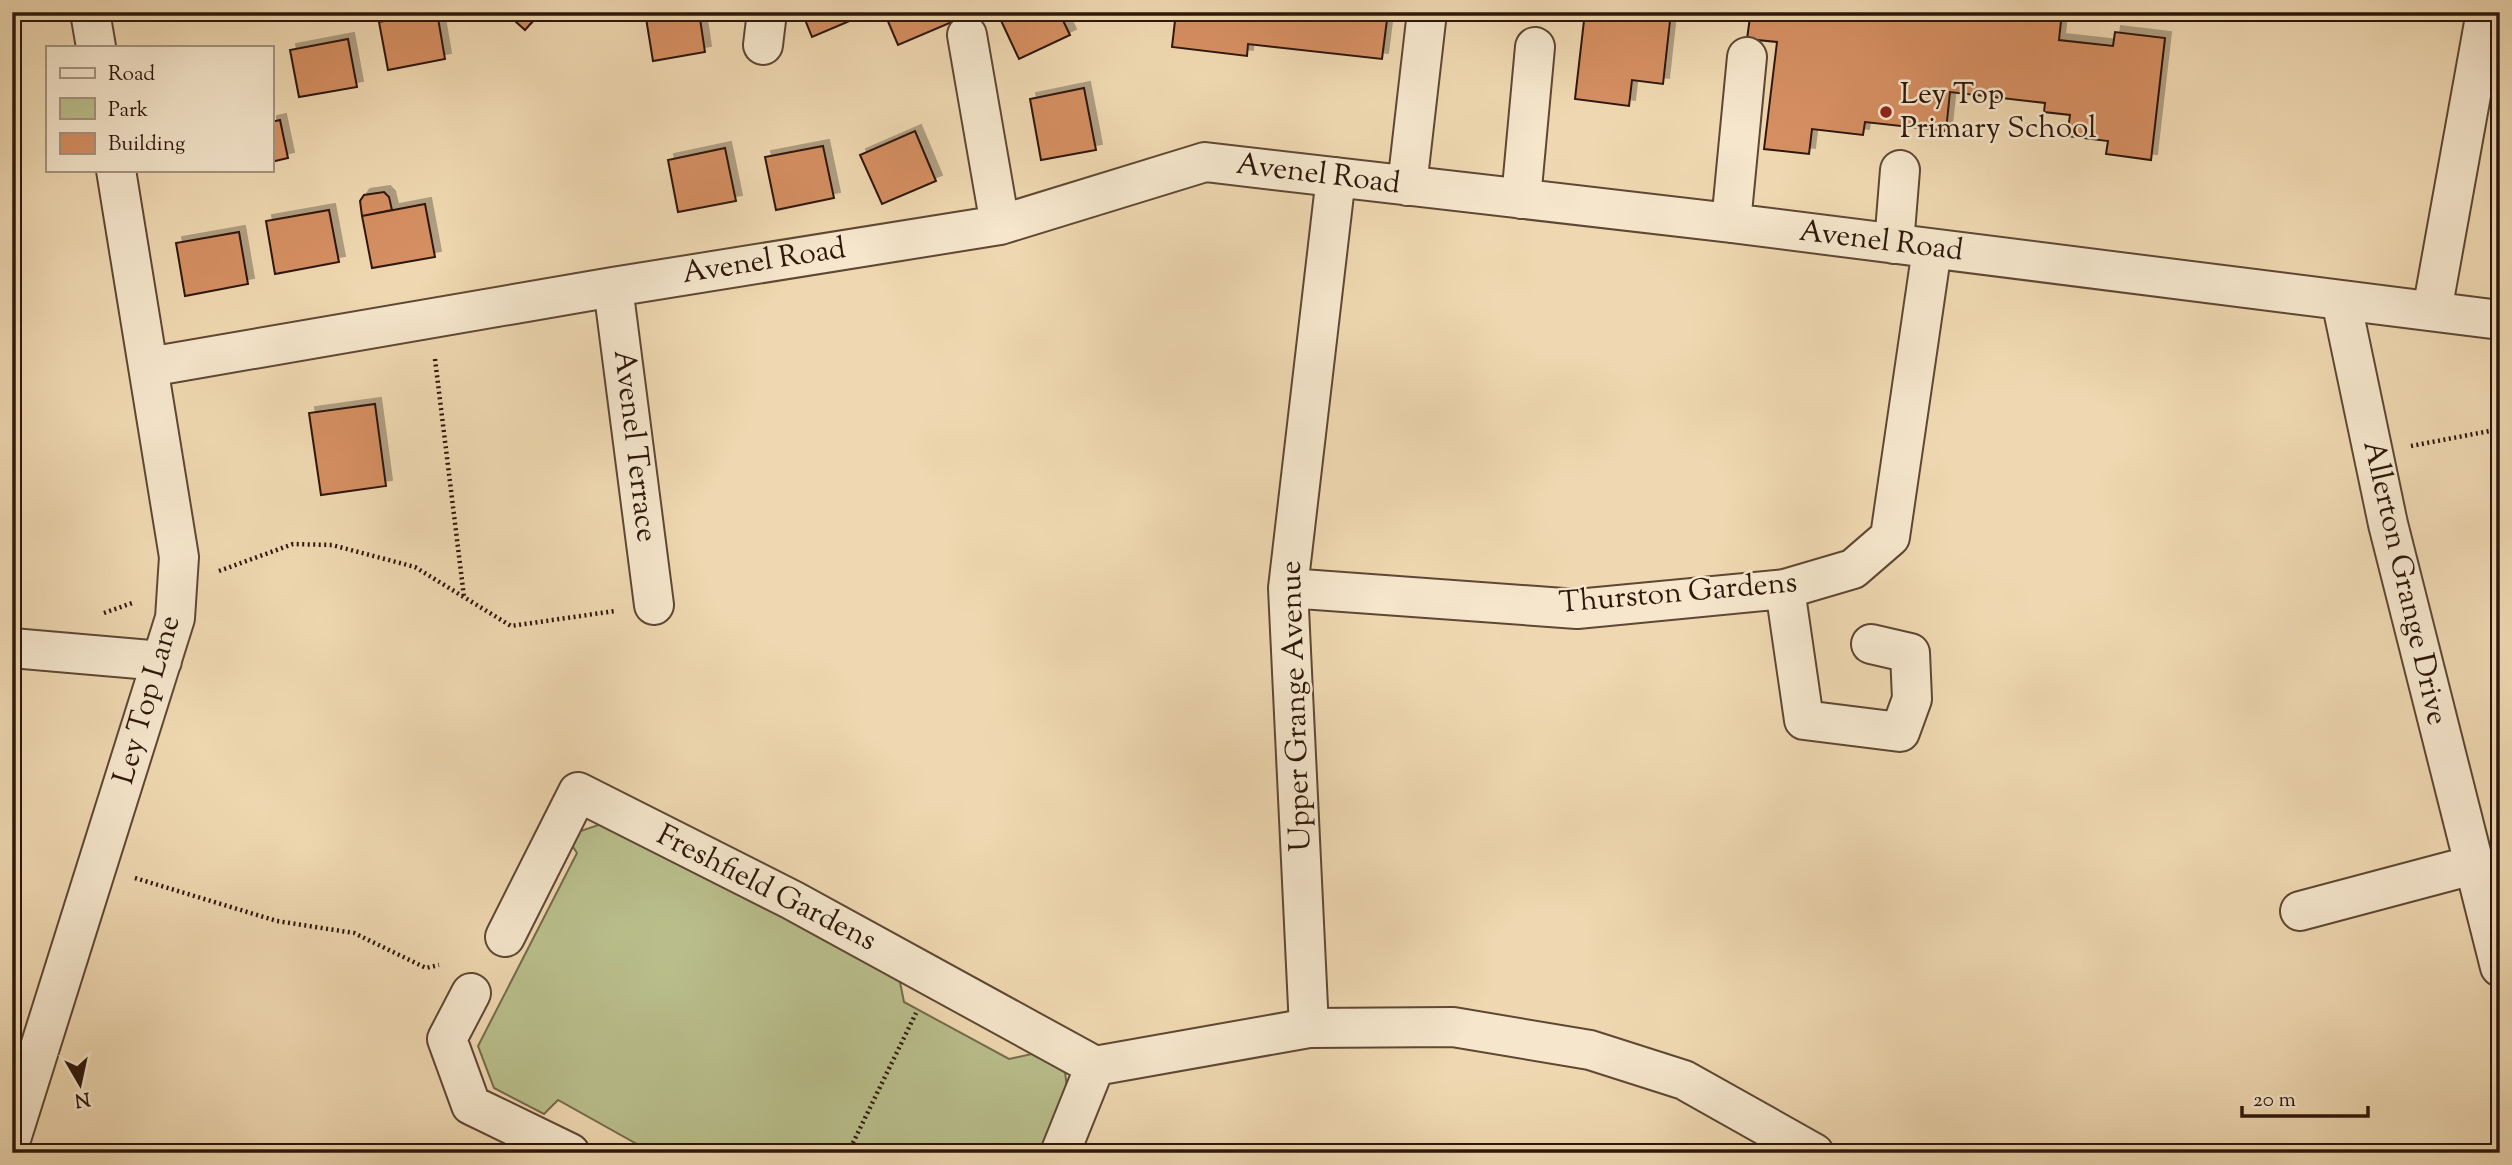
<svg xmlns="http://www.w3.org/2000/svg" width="2512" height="1165" font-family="'Sorts Mill Goudy',serif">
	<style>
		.green { fill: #b9bf8c; stroke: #746b4c; stroke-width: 2 }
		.building { fill: #d58f62; stroke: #2e170b; stroke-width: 2; filter: url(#shadow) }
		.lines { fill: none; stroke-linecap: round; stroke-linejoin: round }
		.minor-casing { stroke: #5e4734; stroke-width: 42 }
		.path { stroke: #2e170b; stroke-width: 4.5; stroke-dasharray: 2 3.5; stroke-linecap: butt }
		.minor { stroke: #f5e6cc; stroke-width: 38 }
		.poi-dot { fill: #8f2418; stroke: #f5e6cc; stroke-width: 2.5 }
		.labels { text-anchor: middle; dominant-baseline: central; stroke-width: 5; stroke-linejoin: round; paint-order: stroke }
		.poi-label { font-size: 30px; fill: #2e170b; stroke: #f5e6cc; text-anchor: start }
		.street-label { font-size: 30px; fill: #2e170b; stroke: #f5e6cc }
	</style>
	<defs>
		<filter id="shadow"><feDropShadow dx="6" dy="-6" stdDeviation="0" flood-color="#0004"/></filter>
	</defs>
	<rect width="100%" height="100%" fill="#efd8b1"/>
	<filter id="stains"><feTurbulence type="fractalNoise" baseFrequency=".00286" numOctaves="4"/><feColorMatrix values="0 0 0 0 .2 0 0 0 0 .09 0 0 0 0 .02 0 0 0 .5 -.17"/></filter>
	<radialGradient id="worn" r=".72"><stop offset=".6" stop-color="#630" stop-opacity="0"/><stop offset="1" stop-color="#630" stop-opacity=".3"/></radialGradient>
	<path class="green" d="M604,823L898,972L904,1002L1009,1059L1045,1051L1065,1072L1068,1095L1039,1153H838L831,1150L821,1153H653L558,1100L544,1114L494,1088L478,1046L577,853L566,836Z"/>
	<path class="building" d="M429,12H437L445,59L388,70L379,22Z
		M505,12H541L525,30Z
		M645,12H699L705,52L653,61Z
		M802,12H866V14L812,37Z
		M884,12H948L952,22L898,45Z
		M997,12H1059L1070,35L1019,59Z
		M1176,12H1388L1382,59L1248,44L1247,56L1172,47Z
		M1585,12H1671L1663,84L1632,80L1629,106L1575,99Z
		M1711,12H2062L2059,40L2113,46L2115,32L2165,38L2151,160L2106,154L2108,141L2067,136L2070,115L2044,112L2045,103L1950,92L1946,131L1865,122L1863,135L1812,129L1809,154L1764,149L1777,42L1747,39L1750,17Z
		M348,39L357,87L299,97L290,50Z
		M1084,88L1096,150L1041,160L1030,99Z
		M280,120L288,158L271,162V122Z
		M915,131L936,181L882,204L860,155Z
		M823,146L834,198L776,210L765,157Z
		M725,148L736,201L678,212L668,160Z
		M384,192L389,197L392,210L362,216L360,201L364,195Z
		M425,204L435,257L372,268L362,216Z
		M329,210L339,262L275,274L266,221Z
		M239,232L248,284L185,296L176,243Z
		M375,404L386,486L321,495L309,413Z"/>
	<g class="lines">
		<defs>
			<path id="minor" d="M90,12L96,47
				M967,35L1000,225
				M763,45L767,12
				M1407,186L1427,12
				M1521,199L1535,47
				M1731,223L1747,57
				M1894,244L1900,170
				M613,287L654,605
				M2341,300L2388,524L2500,967
				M2432,311L2486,12
				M149,367L613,287L1000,225L1205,162L1731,223L2500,320
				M1288,588L1577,609L1785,589L1853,569L1890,537L1932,249
				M1785,589L1804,720L1900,732L1912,699L1910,653L1871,644
				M12,648L162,661
				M2300,911L2473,865
				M505,937L578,792L792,900L1095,1066
				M471,993L447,1039L471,1105L570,1153
				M1309,1028L1288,588L1336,177
				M12,1136L175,618L179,557L116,170
				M1060,1153L1095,1066L1309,1028L1453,1027L1590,1050L1684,1080L1814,1153"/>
		</defs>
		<use href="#minor" class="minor-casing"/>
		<path class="path" d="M435,359L464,597
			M2411,446L2500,429
			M219,571L293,544L332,545L415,567L511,626L615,611
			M104,613L135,602
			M135,878L277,921L354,933L426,968L439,965
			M848,1153L916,1013"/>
		<use href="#minor" class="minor"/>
	</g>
	<circle class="poi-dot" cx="1886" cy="112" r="7"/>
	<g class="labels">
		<g class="poi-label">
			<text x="1900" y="95">Ley Top<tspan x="1900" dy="34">Primary School</tspan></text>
		</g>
		<g class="street-label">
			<text transform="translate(1318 175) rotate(7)">Avenel Road</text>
			<text transform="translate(1881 242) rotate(7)">Avenel Road</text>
			<text transform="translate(764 262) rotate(-9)">Avenel Road</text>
			<text transform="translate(634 446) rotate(83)">Avenel Terrace</text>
			<text transform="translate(2404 583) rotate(77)">Allerton Grange Drive</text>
			<text transform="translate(1678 594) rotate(-5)">Thurston Gardens</text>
			<text transform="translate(148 700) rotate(-74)">Ley Top Lane</text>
			<text transform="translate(1297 706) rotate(-92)">Upper Grange Avenue</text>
			<text transform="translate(766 889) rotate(27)">Freshfield Gardens</text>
		</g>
	</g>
	<rect width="2512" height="1165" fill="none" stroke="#efd8b1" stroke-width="42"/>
	<rect x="14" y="14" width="2484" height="1137" fill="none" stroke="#2e170b" stroke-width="3.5"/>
	<rect x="21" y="21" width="2470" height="1123" fill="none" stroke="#2e170b" stroke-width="2"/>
	<rect x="46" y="46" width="228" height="126" fill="#f5e6cc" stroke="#a5937f" stroke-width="2"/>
	<rect x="60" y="68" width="35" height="10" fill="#f5e6cc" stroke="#a5937f" stroke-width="2"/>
	<text x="108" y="80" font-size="21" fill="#2e170b">Road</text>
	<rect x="60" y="98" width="35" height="21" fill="#b9bf8c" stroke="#a5937f" stroke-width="2"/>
	<text x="108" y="116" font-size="21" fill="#2e170b">Park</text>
	<rect x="60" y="133" width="35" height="21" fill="#d58f62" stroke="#a5937f" stroke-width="2"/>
	<text x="108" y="150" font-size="21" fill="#2e170b">Building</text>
	<g transform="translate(80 1084) rotate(171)" stroke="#f5e6cc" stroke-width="5" paint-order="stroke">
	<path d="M0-5L12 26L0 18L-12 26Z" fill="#2e170b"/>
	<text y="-10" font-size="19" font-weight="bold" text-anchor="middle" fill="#2e170b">N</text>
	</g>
	<path d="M2242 1106v10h126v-10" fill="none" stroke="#2e170b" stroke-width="3.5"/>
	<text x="2253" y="1106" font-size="21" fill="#2e170b" stroke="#f5e6cc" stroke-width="5" paint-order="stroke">20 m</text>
	<rect width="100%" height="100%" filter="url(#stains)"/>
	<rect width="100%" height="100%" fill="url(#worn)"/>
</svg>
